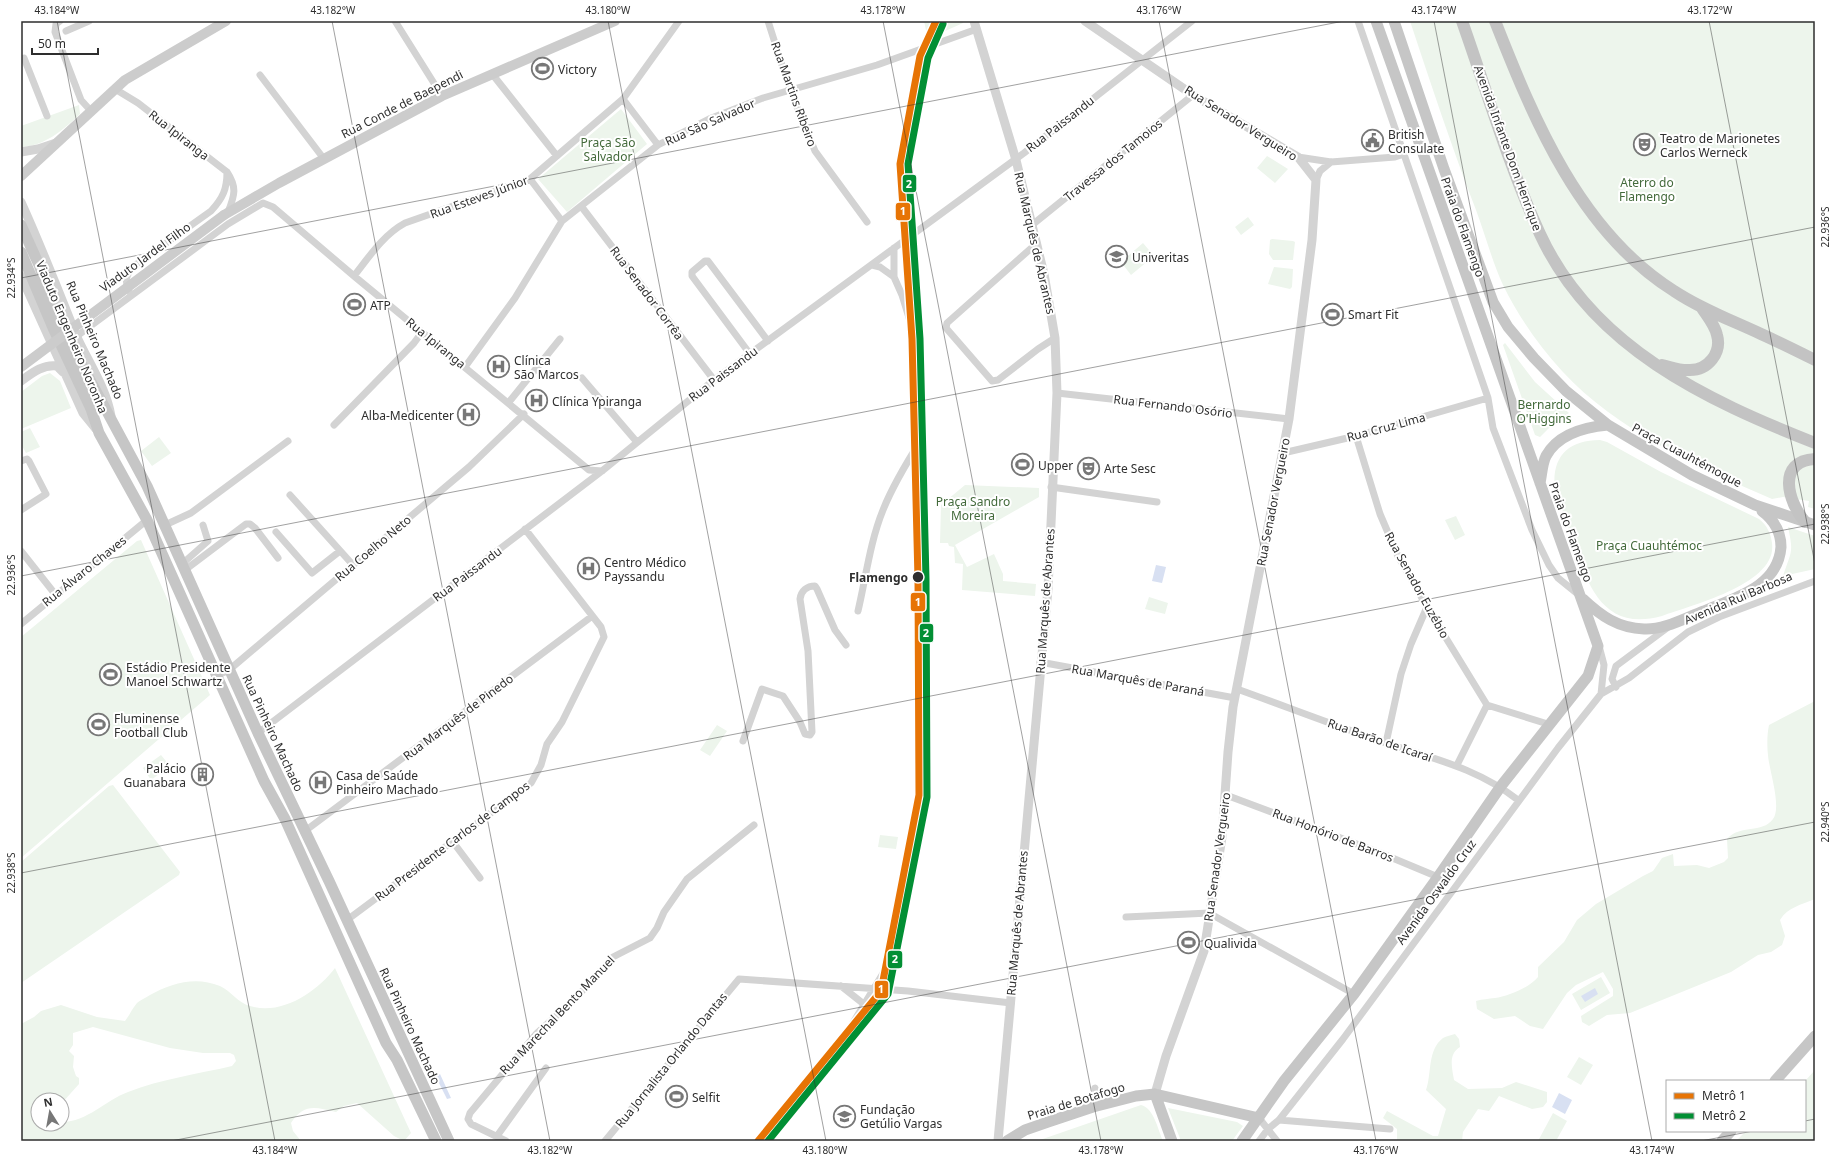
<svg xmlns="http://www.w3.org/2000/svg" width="1836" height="1162" font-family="'Noto Sans',sans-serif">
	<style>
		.green { fill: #edf5ec; fill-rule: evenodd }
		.water { fill: #d8e0f2 }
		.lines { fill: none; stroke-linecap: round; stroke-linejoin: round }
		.minor { stroke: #d3d3d3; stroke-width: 7 }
		.tertiary { stroke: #d3d3d3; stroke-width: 9 }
		.secondary { stroke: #ccc; stroke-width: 10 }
		.primary { stroke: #c6c6c6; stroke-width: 11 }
		.trunk { stroke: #c3c3c3; stroke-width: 12 }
		.secondary-bridge { stroke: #ccc; stroke-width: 10 }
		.metro-1-casing { stroke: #fff; stroke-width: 10 }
		.metro-2-casing { stroke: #fff; stroke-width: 10 }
		.metro-1 { stroke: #e77405; stroke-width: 7 }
		.metro-2 { stroke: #028f34; stroke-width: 7 }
		.ticks { fill: none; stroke: #2e2e2e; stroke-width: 1; stroke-opacity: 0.45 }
		.stop-dot { fill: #2e2e2e; stroke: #fff; stroke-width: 1.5 }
		.labels { text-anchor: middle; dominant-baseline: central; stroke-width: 4; stroke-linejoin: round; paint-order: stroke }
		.poi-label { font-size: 12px; fill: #2e2e2e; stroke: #fff; text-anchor: start }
		.street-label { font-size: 12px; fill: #2e2e2e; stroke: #fff }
		.park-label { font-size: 12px; fill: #436a3b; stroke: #fff }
		.stop-label { font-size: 12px; font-weight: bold; fill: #2e2e2e; stroke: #fff; text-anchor: end }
		.line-badge { stroke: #fff; stroke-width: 1.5 }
		.badge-label { font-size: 11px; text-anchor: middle; font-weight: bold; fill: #fff }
		.neatline { fill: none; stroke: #2e2e2e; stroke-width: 1.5 }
		.ticks-label { font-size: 10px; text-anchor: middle; fill: #2e2e2e }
	</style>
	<rect width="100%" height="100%" fill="#fff"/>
	<path class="green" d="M924,21H963V23L943,32L927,35Z
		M1410,21H1815V509L1808,507L1809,501L1783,497L1772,499C1700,468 1616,430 1562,371C1539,346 1518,316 1503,285C1492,261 1485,234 1476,210C1452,148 1431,84 1410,21Z
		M79,105L80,114C63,130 45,146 21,147V126Z
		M621,109L647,144L567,212L538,179Z
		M1267,156L1288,169L1275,183L1257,168Z
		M1248,217L1254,225L1241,235L1235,227Z
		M1272,239L1293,241L1295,242L1293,260H1273L1269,254L1270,240Z
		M1143,243L1154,256L1131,275L1121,262Z
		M1274,267L1293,269L1292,287L1290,289L1268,284Z
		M1505,343L1535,382L1569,413L1553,424L1540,437L1535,435L1503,345Z
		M50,373L60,381L71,408L21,429V392L42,376Z
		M30,428L40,447L26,453L21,444V432Z
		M159,437L171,453L152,466L141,451Z
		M1600,440L1607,442L1661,472L1759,519C1767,525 1771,534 1772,543C1778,584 1692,605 1662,616C1607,631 1590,592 1575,548C1569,529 1562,510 1555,490C1551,458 1567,440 1600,440Z
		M965,485L1039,488V497L955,545L967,567L994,554L1003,574V581L1036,584L1035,596L962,590L963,564L955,563L954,547L949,546L948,543H940L941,505Z
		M1456,516L1465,535L1455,540L1445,520Z
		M1788,527L1815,536V569L1783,576C1791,551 1794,554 1788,527Z
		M141,540L210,695L21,858V637L137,541Z
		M1149,597L1168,603L1165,614L1145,609Z
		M1815,701V899C1801,905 1788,907 1780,920L1785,936L1782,945L1771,952L1758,955L1731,972L1630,1013L1607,1015L1589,1026L1582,1022L1581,1016L1613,996V989L1603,972L1576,985L1567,993L1543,1029L1530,1026L1515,1016L1494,1019L1477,1009L1476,1001C1483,999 1488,999 1495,998C1508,996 1529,988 1538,977V967L1564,942L1577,920L1596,904L1643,876L1653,871L1662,858L1673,854L1674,866L1697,865L1709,868L1724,862L1728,858L1727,839C1740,824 1762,834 1773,819C1782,807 1769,770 1768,755C1767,746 1767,734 1769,725Z
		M717,725L727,731L710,756L700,750Z
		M161,755L170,766L151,780L143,768Z
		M113,785L180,872L179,875L21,983V862L109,786Z
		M880,835L898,837L896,849L878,847Z
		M335,968L411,1133L404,1141L394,1136L357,1103L344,1106L336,1112C315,1107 304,1103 291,1123L293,1131L301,1141H21V1024L34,1017L41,1011L61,1005L97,1017L125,1021C129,1016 132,1009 137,1003C140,1000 146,998 150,995C171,983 196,976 220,986C231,991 238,1003 250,1006C281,1016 317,992 335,968ZM93,1027L170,1048L203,1053H230L234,1055L236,1061L232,1066C198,1074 161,1079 128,1092C106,1100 87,1122 62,1122V1124H38V1100H62V1103L79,1084V1078L76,1076L73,1067L74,1056L69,1051L73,1045V1033Z
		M1601,977L1610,993L1581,1010L1572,994Z
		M1455,1034L1459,1039L1460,1047C1448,1054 1452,1068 1454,1080L1468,1089L1502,1088L1516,1082L1547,1092V1102L1543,1107L1532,1109L1499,1096L1489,1111L1478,1109L1463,1132L1462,1141H1397V1129L1383,1118L1387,1111L1433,1136H1438L1446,1109L1426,1090C1432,1074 1427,1050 1443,1038C1446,1036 1452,1035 1455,1034Z
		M1579,1057L1593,1065L1581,1085L1567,1077Z
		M1815,1070V1141H1736L1746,1131H1805V1081Z
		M1141,1105C1154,1108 1158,1130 1163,1141H1037Z
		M1168,1108L1237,1122L1243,1126L1232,1141H1181Z
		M1553,1113L1567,1121L1556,1141H1538Z"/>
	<path class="water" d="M1156,565L1166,567L1162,583L1152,581Z
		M1595,988L1598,994L1585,1002L1581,996Z
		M440,1074L451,1098L447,1099L435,1075Z
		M1559,1093L1572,1100L1565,1114L1552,1107Z"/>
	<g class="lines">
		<path class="minor" d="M60,21L56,24L55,32L81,100L91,111
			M395,21L442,96
			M768,21L790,90L815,151L867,222
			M1358,21L1488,398L1493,428L1532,530L1549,565L1558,578L1579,595
			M66,31L89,21
			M24,58L47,116
			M260,75L324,159
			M493,75L557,156
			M115,89L138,103L227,172C237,187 235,195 228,212
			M623,99L658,145
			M1298,157L1331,162L1395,157L1404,154
			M530,179L562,221
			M1316,180L1320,171L1331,162
			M581,206L714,380
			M1032,225L1193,95
			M1037,243L947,323L946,328L992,381L998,380L1038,349L1055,338
			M872,265L880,267L894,277
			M354,276C369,257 383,235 405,223L530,179L623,99L679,21
			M129,291C124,280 126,275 134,266L211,211C223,198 227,189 227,172
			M77,336L228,224L263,203L273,207L354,276L589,470L602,471
			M750,354L692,276V272L705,261H708L768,341
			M465,367L515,298L562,221L658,145L709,119L763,98L877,65L977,29
			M582,378L636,441
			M1057,393L1289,419
			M509,402L560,339
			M334,425L414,343L422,332
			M1356,436L1380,514L1398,556L1427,607L1487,705
			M1283,453L1356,436L1488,398
			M21,461L27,459L29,461L46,494L21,510
			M1051,487L1157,502
			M290,495L353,565
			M165,525L191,513L288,441
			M276,532L312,573L340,551
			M21,551L55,594
			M182,564L208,541L203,525
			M185,570L246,524H250L255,528L278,558
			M858,611C866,577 870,542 883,510C893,485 907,462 921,440
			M21,624L147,520
			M1040,662L1235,698
			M218,675L229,670L469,467L524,414
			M1616,687L1612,679L1616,666L1667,628
			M1237,689C1287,707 1336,726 1386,743C1434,759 1477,768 1518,800
			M1601,694L1629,678L1688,632L1719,617L1815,581
			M1487,705L1551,725
			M258,733L602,471L714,380L1024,153L1192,21
			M743,741L762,689L783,696L800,722L805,734L810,735L812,732L808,651L800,599C801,591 807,586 815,586L817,589L835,630L846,645
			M1386,743L1401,674L1411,644L1427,607
			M1457,765L1487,705
			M1226,795L1378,852L1438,877
			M305,831L591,617
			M453,842L480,878
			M1126,917L1209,913L1354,994
			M347,920L531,783L541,765L547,744L562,722L604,637L601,627L525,529
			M841,986L865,1005
			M1095,1088L1100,1105
			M1259,1118L1277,1141
			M1279,1120L1390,1129
			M497,1136L546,1068
			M506,1141L471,1124L468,1119L470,1113L537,1033L573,1001L613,957L650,938L657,928L664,912L687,879L754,825
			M605,1141L739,979L908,991L1011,1003
			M764,1141L836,1051L885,970L895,945L923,792L925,758V533L920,414L914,334L902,295L894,277V248
			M1259,1141L1268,1129L1279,1120L1343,1039L1558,748L1601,694L1604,665L1599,646"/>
		<path class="tertiary" d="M974,21L1016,160L1044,274L1055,338L1057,393L1048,589L998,1141
			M1085,21L1193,95L1298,157L1316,180L1312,240L1289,419L1233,707L1228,752L1222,837L1204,951L1166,1056L1155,1094
			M21,152L38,149L56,143
			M21,202C41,246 58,290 76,335C88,362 106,387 111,416
			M21,276L83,413L96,429
			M21,381C32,373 43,364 57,366L63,372"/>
		<path class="secondary" d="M21,176L125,80L226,21
			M224,215L279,183L442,96L615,21"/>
		<path class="primary" d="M1394,21L1444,169L1493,302L1508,327L1534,358L1566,391L1608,425L1692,475L1755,505L1815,525
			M21,225L39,265L61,326L147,486L258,733L329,881L449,1141
			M21,252L54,330L91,409L99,433L147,520L264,781L285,819L386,1043L397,1060L436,1141
			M1540,483C1542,474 1542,464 1546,456C1558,434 1585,427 1608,425
			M1583,599C1601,616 1618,628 1644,629C1664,630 1685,618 1704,611C1735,598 1778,587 1781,547C1781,531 1774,520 1762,511
			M1775,1081L1815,1036
			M1155,1094L1172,1141
			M1007,1141L1025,1130L1048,1122L1093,1107L1136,1096L1155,1094L1259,1118
			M1242,1141L1284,1081L1354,994L1438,877L1501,786L1588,676L1598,646L1376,21
			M1722,1141L1731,1131"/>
		<path class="trunk" d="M1462,21C1487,92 1509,166 1540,234C1592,347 1706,400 1815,443
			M1495,21C1534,120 1580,232 1674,291C1701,309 1731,320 1761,334C1779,342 1797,351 1815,360
			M1662,365C1671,367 1680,371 1690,370C1708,370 1722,353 1717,335C1715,325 1707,316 1702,308
			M1805,522C1788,502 1776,461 1815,459"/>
		<path class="secondary-bridge" d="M21,367L224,215"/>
		<defs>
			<path id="metro-1" d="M758,1141L881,991L919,795L918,579L912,339L900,164L920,56L936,21"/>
			<path id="metro-2" d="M768,1141L888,994L927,797L926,579L920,339L908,164L928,58L943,24"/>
		</defs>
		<use href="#metro-1" class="metro-1-casing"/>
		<use href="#metro-2" class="metro-2-casing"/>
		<use href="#metro-1" class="metro-1"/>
		<use href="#metro-2" class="metro-2"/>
	</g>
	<path class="ticks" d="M57,21L275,1141M332,21L550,1141M608,21L826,1141M883,21L1101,1141M1159,21L1376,1141M1434,21L1652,1141M1709,21L1815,564M21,278L1344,21M21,576L1815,227M21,873L1815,524M1805,1121L1815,1119M171,1141L1815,822M1701,1141L1753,1131"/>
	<defs>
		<symbol id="stadium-ring" viewBox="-11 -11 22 22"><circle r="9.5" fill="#fff" stroke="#777" stroke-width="1.5"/><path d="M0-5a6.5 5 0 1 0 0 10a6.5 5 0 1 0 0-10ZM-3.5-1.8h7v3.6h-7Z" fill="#777"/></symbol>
		<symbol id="civic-ring" viewBox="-11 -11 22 22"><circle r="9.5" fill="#fff" stroke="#777" stroke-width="1.5"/><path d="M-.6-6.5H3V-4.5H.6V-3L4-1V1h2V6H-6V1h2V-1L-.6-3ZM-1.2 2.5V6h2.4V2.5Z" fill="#777"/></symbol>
		<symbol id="theatre-ring" viewBox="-11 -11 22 22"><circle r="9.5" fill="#fff" stroke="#777" stroke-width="1.5"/><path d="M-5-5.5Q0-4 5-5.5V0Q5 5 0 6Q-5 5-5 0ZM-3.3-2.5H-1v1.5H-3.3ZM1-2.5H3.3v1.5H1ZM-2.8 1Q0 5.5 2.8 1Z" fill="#777"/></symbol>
		<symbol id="university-ring" viewBox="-11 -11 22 22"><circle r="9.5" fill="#fff" stroke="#777" stroke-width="1.5"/><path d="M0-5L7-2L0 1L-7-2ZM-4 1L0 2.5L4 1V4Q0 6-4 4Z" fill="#777"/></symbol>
		<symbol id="hospital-ring" viewBox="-11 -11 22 22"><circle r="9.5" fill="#fff" stroke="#777" stroke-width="1.5"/><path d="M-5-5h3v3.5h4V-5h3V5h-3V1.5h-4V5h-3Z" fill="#777"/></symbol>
		<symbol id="building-ring" viewBox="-11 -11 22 22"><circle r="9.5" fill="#fff" stroke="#777" stroke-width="1.5"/><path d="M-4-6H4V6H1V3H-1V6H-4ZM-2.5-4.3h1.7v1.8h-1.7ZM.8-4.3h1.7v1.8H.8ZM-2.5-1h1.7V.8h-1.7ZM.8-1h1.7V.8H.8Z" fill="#777"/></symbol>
	</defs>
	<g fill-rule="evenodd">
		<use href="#stadium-ring" x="530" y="56" width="25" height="25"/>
		<use href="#civic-ring" x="1360" y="128" width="25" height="25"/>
		<use href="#theatre-ring" x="1632" y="132" width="25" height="25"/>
		<use href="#university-ring" x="1104" y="244" width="25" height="25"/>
		<use href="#stadium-ring" x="342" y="292" width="25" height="25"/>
		<use href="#stadium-ring" x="1320" y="302" width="25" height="25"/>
		<use href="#hospital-ring" x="486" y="354" width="25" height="25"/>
		<use href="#hospital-ring" x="524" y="388" width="25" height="25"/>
		<use href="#hospital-ring" x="456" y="402" width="25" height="25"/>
		<use href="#stadium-ring" x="1010" y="452" width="25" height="25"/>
		<use href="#theatre-ring" x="1076" y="456" width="25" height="25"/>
		<use href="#hospital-ring" x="576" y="556" width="25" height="25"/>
		<use href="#stadium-ring" x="98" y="662" width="25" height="25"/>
		<use href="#stadium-ring" x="86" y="712" width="25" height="25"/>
		<use href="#building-ring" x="190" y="762" width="25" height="25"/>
		<use href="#hospital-ring" x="308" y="770" width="25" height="25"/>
		<use href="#stadium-ring" x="1176" y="930" width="25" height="25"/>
		<use href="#stadium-ring" x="664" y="1084" width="25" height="25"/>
		<use href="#university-ring" x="832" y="1104" width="25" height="25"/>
	</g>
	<circle class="stop-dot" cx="918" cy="577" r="6"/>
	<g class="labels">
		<g class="poi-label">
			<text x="558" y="69">Victory</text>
			<text x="1388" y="134">British<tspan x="1388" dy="14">Consulate</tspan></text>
			<text x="1660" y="138">Teatro de Marionetes<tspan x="1660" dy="14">Carlos Werneck</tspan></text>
			<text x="1132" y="257">Univeritas</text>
			<text x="370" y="305">ATP</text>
			<text x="1348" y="314">Smart Fit</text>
			<text x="514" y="360">Clínica<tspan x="514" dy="14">São Marcos</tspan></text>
			<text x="552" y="401">Clínica Ypiranga</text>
			<text x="454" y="415" text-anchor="end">Alba-Medicenter</text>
			<text x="1038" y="465">Upper</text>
			<text x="1104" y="468">Arte Sesc</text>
			<text x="604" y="562">Centro Médico<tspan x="604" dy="14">Payssandu</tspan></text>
			<text x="126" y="667">Estádio Presidente<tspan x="126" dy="14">Manoel Schwartz</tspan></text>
			<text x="114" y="718">Fluminense<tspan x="114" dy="14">Football Club</tspan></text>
			<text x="186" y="768" text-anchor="end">Palácio<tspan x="186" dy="14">Guanabara</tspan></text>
			<text x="336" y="775">Casa de Saúde<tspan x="336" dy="14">Pinheiro Machado</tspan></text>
			<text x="1204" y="943">Qualivida</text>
			<text x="692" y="1097">Selfit</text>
			<text x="860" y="1109">Fundação<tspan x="860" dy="14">Getúlio Vargas</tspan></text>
		</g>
		<g class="street-label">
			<text transform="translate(794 94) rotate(70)">Rua Martins Ribeiro</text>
			<text transform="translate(402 104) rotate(-27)">Rua Conde de Baependi</text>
			<text transform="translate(710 122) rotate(-24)">Rua São Salvador</text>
			<text transform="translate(1241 123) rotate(32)">Rua Senador Vergueiro</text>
			<text transform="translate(1060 124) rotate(-38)">Rua Paissandu</text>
			<text transform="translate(179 135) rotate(38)">Rua Ipiranga</text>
			<text transform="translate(1508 148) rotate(70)">Avenida Infante Dom Henrique</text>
			<text transform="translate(1113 160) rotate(-39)">Travessa dos Tamoios</text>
			<text transform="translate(479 197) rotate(-20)">Rua Esteves Júnior</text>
			<text transform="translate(1463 227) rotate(70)">Praia do Flamengo</text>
			<text transform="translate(1035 243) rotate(77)">Rua Marquês de Abrantes</text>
			<text transform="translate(145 257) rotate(-36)">Viaduto Jardel Filho</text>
			<text transform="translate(647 293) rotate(53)">Rua Senador Corrêa</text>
			<text transform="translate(72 337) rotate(67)">Viaduto Engenheiro Noronha</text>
			<text transform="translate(95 340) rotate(67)">Rua Pinheiro Machado</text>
			<text transform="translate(436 343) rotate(39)">Rua Ipiranga</text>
			<text transform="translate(723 374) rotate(-37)">Rua Paissandu</text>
			<text transform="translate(1173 406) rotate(7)">Rua Fernando Osório</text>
			<text transform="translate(1386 427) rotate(-15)">Rua Cruz Lima</text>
			<text transform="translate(1687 455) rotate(28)">Praça Cuauhtémoque</text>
			<text transform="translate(1273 502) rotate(-79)">Rua Senador Vergueiro</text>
			<text transform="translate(1571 532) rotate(70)">Praia do Flamengo</text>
			<text transform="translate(373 548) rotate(-40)">Rua Coelho Neto</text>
			<text transform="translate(84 571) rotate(-39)">Rua Álvaro Chaves</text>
			<text transform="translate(467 574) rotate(-37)">Rua Paissandu</text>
			<text transform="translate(1417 585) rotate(61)">Rua Senador Euzébio</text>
			<text transform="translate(1738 598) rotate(-23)">Avenida Rui Barbosa</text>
			<text transform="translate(1045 601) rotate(-86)">Rua Marquês de Abrantes</text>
			<text transform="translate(1138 680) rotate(10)">Rua Marquês de Paraná</text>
			<text transform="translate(458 717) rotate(-37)">Rua Marquês de Pinedo</text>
			<text transform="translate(273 733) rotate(65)">Rua Pinheiro Machado</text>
			<text transform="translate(1380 740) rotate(19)">Rua Barão de Icaraí</text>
			<text transform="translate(1333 835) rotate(21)">Rua Honório de Barros</text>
			<text transform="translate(452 841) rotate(-37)">Rua Presidente Carlos de Campos</text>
			<text transform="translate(1217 857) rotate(-82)">Rua Senador Vergueiro</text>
			<text transform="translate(1436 892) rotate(-54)">Avenida Oswaldo Cruz</text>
			<text transform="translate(1017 923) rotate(-85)">Rua Marquês de Abrantes</text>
			<text transform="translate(557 1015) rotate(-46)">Rua Marechal Bento Manuel</text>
			<text transform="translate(410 1026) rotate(65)">Rua Pinheiro Machado</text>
			<text transform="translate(671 1060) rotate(-51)">Rua Jornalista Orlando Dantas</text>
			<text transform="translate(1076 1101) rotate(-17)">Praia de Botafogo</text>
		</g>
		<g class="park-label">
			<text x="608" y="142">Praça São<tspan x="608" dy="14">Salvador</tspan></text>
			<text x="1647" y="182">Aterro do<tspan x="1647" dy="14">Flamengo</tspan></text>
			<text x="1544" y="404">Bernardo<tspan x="1544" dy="14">O'Higgins</tspan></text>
			<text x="973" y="501">Praça Sandro<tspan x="973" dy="14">Moreira</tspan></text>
			<text x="1649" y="545">Praça Cuauhtémoc</text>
		</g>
		<g class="stop-label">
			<text x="908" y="577">Flamengo</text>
		</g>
	</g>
	<g class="line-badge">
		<rect x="902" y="174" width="15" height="19" rx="4" fill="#028f34"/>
		<rect x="895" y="202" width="16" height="19" rx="4" fill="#e77405"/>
		<rect x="910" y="592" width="16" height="20" rx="4" fill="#e77405"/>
		<rect x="919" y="623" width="15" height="20" rx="4" fill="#028f34"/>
		<rect x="887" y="950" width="16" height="19" rx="4" fill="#028f34"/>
		<rect x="874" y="980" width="15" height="19" rx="4" fill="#e77405"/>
	</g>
	<g class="badge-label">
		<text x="909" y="188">2</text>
		<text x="903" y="215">1</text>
		<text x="918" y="606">1</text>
		<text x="926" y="637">2</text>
		<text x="895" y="963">2</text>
		<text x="881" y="993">1</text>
	</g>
	<rect width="1836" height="1162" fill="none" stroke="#ffffff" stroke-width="44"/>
	<rect x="1666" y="1080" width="140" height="52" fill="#ffffff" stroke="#ababab"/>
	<rect x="1674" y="1093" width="20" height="6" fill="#e77405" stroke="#ababab"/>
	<text x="1702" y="1100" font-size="12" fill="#2e2e2e">Metrô 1</text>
	<rect x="1674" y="1113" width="20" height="6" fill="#028f34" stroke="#ababab"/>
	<text x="1702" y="1120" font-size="12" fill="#2e2e2e">Metrô 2</text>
	<g transform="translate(50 1112) rotate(349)"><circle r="19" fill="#ffffff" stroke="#ababab"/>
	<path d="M0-3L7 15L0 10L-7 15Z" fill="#777777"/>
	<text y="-6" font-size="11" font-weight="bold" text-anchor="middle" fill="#2e2e2e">N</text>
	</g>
	<path d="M32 48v6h66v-6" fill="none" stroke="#2e2e2e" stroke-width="2"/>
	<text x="38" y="48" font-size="12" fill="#2e2e2e" stroke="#ffffff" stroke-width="3" paint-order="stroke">50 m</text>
	<rect x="22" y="22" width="1792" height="1118" class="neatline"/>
	<g class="ticks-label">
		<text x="57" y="14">43.184°W</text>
		<text x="333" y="14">43.182°W</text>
		<text x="608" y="14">43.180°W</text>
		<text x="883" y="14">43.178°W</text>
		<text x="1159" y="14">43.176°W</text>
		<text x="1434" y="14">43.174°W</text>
		<text x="1710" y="14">43.172°W</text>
		<text transform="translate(1825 227) rotate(-90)" y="4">22.936°S</text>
		<text transform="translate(11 278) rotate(-90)" y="4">22.934°S</text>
		<text transform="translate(1825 524) rotate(-90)" y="4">22.938°S</text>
		<text transform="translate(11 575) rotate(-90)" y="4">22.936°S</text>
		<text transform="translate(1825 822) rotate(-90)" y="4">22.940°S</text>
		<text transform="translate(11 873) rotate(-90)" y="4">22.938°S</text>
		<text x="275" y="1154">43.184°W</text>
		<text x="550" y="1154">43.182°W</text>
		<text x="825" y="1154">43.180°W</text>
		<text x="1101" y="1154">43.178°W</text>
		<text x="1376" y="1154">43.176°W</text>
		<text x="1652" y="1154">43.174°W</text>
	</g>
</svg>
